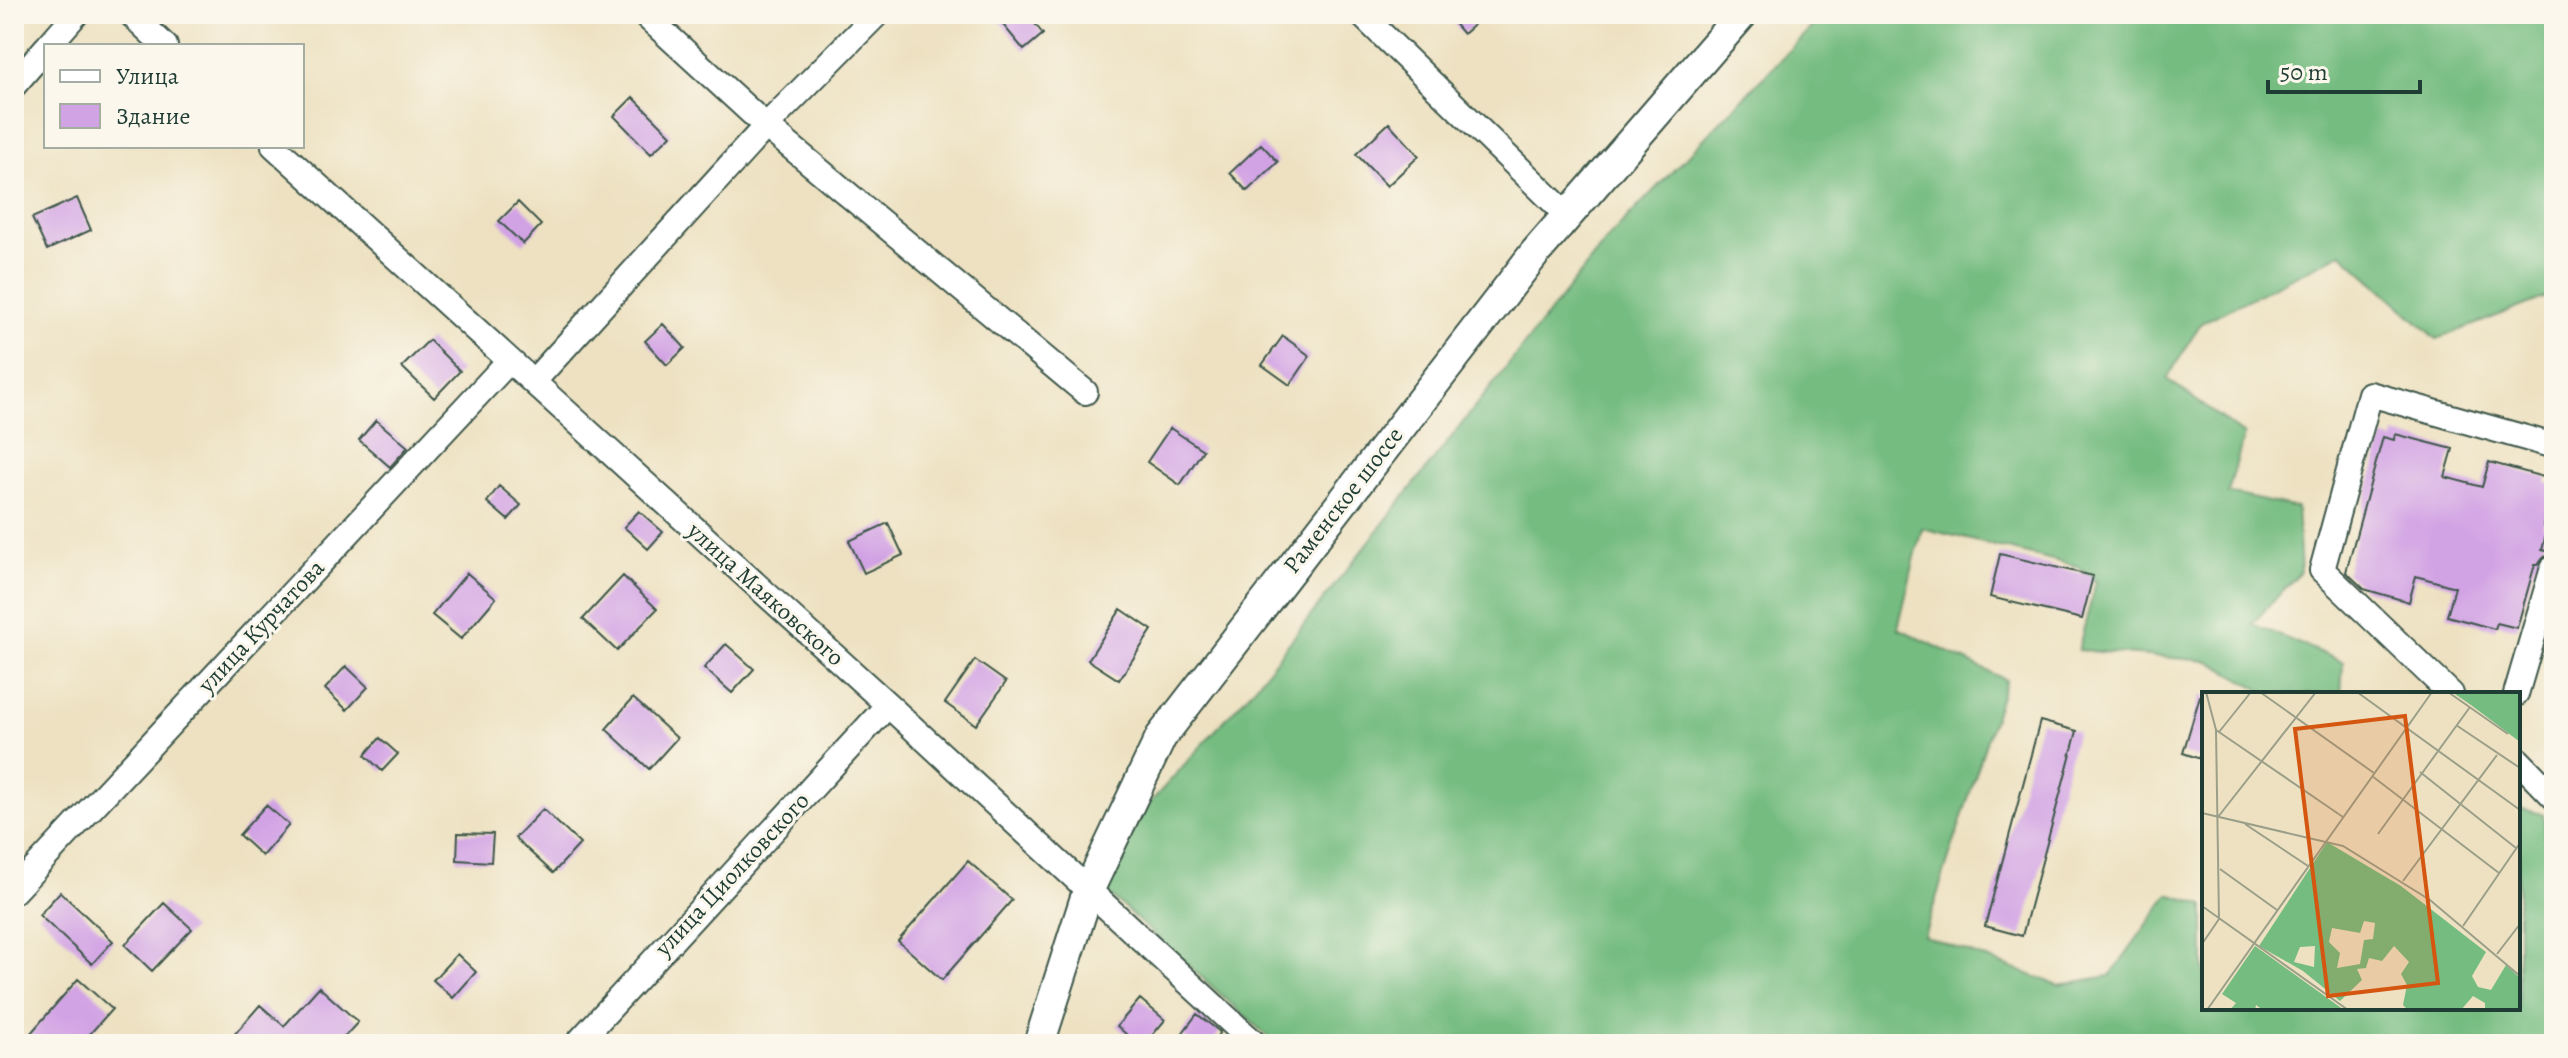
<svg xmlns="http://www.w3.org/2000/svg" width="2568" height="1058" font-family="Alegreya,serif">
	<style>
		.forest { fill: #75bc80; stroke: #4a7c5a; stroke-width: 2 }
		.building { fill: #d2a3e4 }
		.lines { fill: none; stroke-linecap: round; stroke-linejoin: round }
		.minor-casing { stroke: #3e5649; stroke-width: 28 }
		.major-casing { stroke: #3e5649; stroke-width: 34 }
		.minor { stroke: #fff; stroke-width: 24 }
		.major { stroke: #fff; stroke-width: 30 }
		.labels { text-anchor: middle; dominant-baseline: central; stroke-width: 6; stroke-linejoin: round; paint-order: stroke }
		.street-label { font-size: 24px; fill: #1f3d34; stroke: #fbf7ec }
		.inset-road { fill: none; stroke: #9b9f89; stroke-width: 2 }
		.view { fill: #d45610; fill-opacity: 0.15; stroke: #d45610; stroke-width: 4 }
		.inset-edge { fill: none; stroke: #1f3d34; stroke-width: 4 }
	</style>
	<rect width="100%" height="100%" fill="#fbf7ec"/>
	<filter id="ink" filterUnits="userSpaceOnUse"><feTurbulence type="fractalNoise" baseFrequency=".0125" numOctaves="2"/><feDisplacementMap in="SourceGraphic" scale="16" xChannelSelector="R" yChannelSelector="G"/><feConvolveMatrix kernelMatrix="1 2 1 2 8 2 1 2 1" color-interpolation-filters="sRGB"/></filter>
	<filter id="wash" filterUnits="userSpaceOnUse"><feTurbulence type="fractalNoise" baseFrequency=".006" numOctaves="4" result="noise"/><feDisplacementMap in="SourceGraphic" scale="32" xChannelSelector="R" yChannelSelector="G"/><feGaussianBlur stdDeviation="1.8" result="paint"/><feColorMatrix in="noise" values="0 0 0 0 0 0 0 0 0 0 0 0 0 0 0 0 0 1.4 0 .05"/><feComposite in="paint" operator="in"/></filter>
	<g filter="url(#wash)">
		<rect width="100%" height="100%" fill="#ede1c1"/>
		<path class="forest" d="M1824,14H2554V294L2437,339L2341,253L2201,323L2167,379L2244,435L2228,493L2297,508L2301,571L2252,624L2343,662L2341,694H2268L2209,661L2078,650L2096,582L2077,566L1922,528L1898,628L2006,680L1924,936L2058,985L2110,976L2169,894L2204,905V1008H2518V808L2543,814L2548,863L2554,865V1032L2543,1044H1276L1102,888L1146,807L1252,690L1610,236Z"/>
		<g id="blocks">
			<path class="building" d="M994,14H1027L1043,34L1024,50Z
				M1446,14H1486L1463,34Z
				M633,97L671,135L651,154L614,116Z
				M1389,123L1419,156L1387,186L1356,154Z
				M1261,144L1278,162L1247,191L1230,173Z
				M77,198L91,230L47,250L32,218Z
				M518,202L541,225L523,244L499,221Z
				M663,324L685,348L667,365L645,341Z
				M1283,336L1310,356L1290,385L1262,365Z
				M429,340L460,371L434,398L402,367Z
				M376,420L408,447L390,467L359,440Z
				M1170,428L1203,450L1180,485L1147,462Z
				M2395,434L2453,449L2445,477L2482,487L2489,462L2547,478L2546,483L2554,485L2543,526L2548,527L2542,550L2554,553L2543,557L2538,564H2535L2517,628L2497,623L2495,629L2447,616L2455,587L2416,576L2409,602L2364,589L2346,572L2383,437L2394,440Z
				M499,486L521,505L508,520L487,502Z
				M639,511L663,532L648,549L624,527Z
				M888,523L903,555L864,573L849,541Z
				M2000,554L2093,576L2082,619L1990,597Z
				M467,573L496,598L461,639L432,615Z
				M623,576L657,609L617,651L583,619Z
				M1121,609L1152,630L1119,680L1088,660Z
				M726,644L754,669L732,693L704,668Z
				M975,660L1006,682L976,725L945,703Z
				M346,666L368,687L347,710L325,689Z
				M2200,696H2204V760L2183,753Z
				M633,698L677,738L649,769L606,729Z
				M2040,721L2077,731L2022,936L1985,926Z
				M380,738L398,754L382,771L365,755Z
				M266,805L289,825L262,856L239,835Z
				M543,809L580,844L553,873L515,838Z
				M458,833L493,834L491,862L457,860Z
				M968,861L1012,900L942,980L898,941Z
				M60,892L113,941L92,964L39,915Z
				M164,903L192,929L152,971L125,945Z
				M457,954L476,972L453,998L433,980Z
				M78,979L112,1009L81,1044H42L30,1034Z
				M319,987L358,1022L338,1044H226L260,1005L284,1026Z
				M1140,999L1165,1020L1145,1044H1137L1117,1026Z
				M1197,1014L1220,1032L1211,1044H1193L1181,1035Z"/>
		</g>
	</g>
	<g filter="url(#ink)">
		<use href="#blocks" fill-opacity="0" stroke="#3e5649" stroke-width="2"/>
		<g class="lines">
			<defs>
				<path id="minor" d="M131,14L165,46
					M644,14L766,126L1085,392
					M1361,14L1567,215
					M48,46L76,14
					M14,85L46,48
					M274,146L888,705L1255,1044
					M533,382L766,126L877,14
					M2451,694L2322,570L2370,394L2554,446
					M2516,694L2553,568
					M2518,760L2554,797
					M14,891L509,361
					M577,1044L888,705"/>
				<path id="major" d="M1039,1044L1088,891L1161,737L1535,253L1742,14"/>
			</defs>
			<use href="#minor" class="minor-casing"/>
			<use href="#major" class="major-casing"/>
			<use href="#minor" class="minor"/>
			<use href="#major" class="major"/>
		</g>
	</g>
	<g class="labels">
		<g class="street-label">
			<text transform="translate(1343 500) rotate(-52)">Раменское шоссе</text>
			<text transform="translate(766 594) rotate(42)">улица Маяковского</text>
			<text transform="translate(261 626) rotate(-47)">улица Курчатова</text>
			<text transform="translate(732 874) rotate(-47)">улица Циолковского</text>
		</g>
	</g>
	<g transform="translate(2202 692)">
		<rect width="318" height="318" fill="#ede1c1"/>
		<path d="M250,0H318V50L269,13ZM125,150L199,194L284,260L270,284L276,295L289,298L304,273L318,286V316L283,318V311L271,304L259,318H206L201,313L205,293L199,282L207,270L192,254L180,269L167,266L164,276L155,277L160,288L138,309L101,279L57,254ZM162,229L173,231L171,247L162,248L158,272L135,276L138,261L127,250L130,236L158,241ZM113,254L112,275L92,270L98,255ZM53,254L142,318H61L54,313L53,318H28L34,311L20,302Z" fill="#75bc80" fill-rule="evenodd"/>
		<path class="inset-road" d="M58,0L172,81M155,0L318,118M246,0L306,42M254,33L318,76M14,38L141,125M17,40L49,0M218,80L314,156M170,84L297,181M0,121L141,154L228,208L318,284M16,125L114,0M43,132L106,174M176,142L268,15M18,177L75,218M201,189L295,63M0,214L146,318M261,234L318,151M0,252L17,227L14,38L4,0M295,262L318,232M5,318L230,0"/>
		<path class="view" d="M203,24L236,291L126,304L93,37Z"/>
		<rect width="318" height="318" class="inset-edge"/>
	</g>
	<rect width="2568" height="1058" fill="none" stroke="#fbf7ec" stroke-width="48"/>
	<rect x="44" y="44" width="260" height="104" fill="#fbf7ec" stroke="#a3ada2" stroke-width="2"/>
	<rect x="60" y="70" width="40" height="12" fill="#ffffff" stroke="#a3ada2" stroke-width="2"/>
	<text x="116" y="84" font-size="24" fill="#1f3d34">Улица</text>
	<rect x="60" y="104" width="40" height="24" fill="#d2a3e4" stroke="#a3ada2" stroke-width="2"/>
	<text x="116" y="124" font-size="24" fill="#1f3d34">Здание</text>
	<path d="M2268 80v12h152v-12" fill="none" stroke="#1f3d34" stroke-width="4"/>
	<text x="2280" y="80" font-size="24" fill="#1f3d34" stroke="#fbf7ec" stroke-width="6" paint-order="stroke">50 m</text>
</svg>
